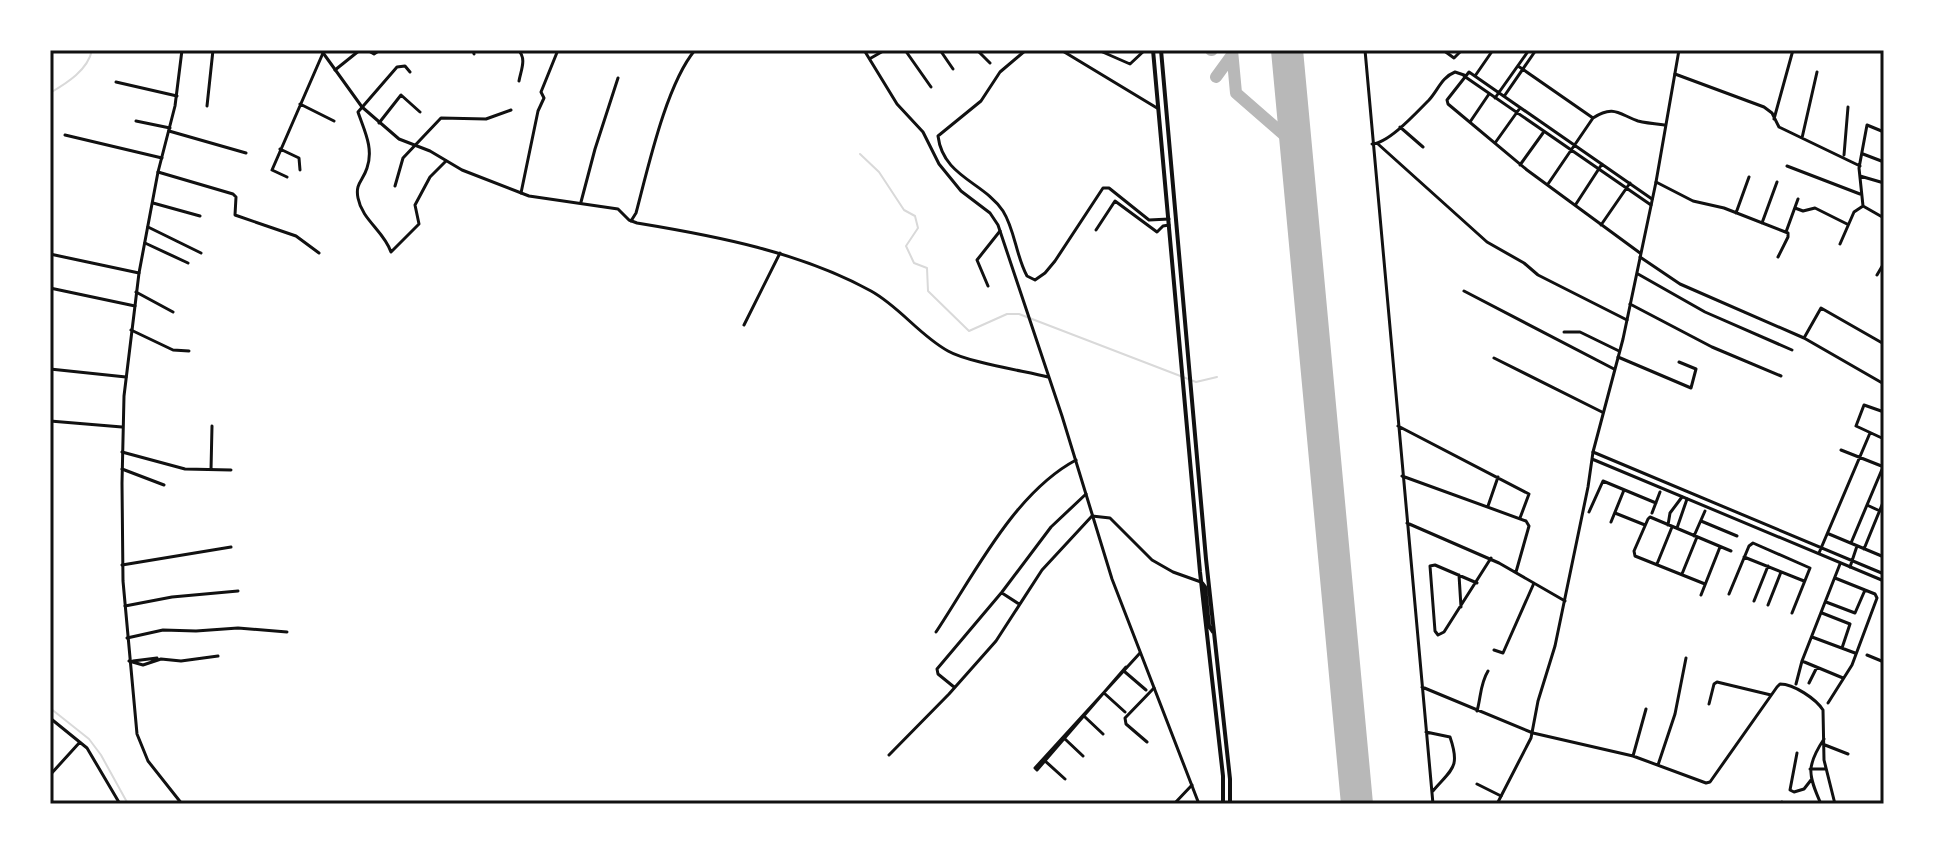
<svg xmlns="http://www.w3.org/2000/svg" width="1934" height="854" font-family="'PT Sans Narrow',sans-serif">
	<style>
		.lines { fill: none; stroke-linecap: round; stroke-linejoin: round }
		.stream { stroke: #d9d9d9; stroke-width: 2 }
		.taxiway { stroke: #b8b8b8; stroke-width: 12 }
		.runway { stroke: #b8b8b8; stroke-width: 32 }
		.minor { stroke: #111; stroke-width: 3 }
		.tertiary { stroke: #111; stroke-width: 3 }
		.trunk { stroke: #111; stroke-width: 4 }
		.neatline { fill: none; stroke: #111; stroke-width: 3 }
	</style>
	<rect width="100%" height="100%" fill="#fff"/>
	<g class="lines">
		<path class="stream" d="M50,93C67,83 88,70 92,50
			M860,154L879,172L904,210L915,216L918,228L906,246L914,263L927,268L928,291L969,331L1007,314H1019L1196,382L1217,377
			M50,708L89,739L101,755L128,804"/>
		<path class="taxiway" d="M1211,50H1212
			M1232,50L1236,93L1290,140L1298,168
			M1216,77L1232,55
			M1276,127L1283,129L1288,127L1293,111"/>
		<path class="runway" d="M1287,50L1357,804"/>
		<path class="minor" d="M367,50L374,54L380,50
			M473,50L474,54
			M518,50C527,58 521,70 519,81
			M905,50L931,87
			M940,50L953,69
			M977,50L990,63
			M1026,50L1000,72L981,101L938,136C943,177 984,182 1003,211C1015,230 1016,256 1027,276L1035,280L1045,273L1055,261L1103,188H1109L1149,220L1169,219
			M1061,50L1157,108
			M1098,50L1130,64L1145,50
			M1365,50L1433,804
			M1443,50L1454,58L1462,50
			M871,58L885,50
			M1518,66L1593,118
			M335,70L360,50
			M410,72L405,66L397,67L358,112C364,130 374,148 367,168C363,181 355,183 358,198C362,220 384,231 391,252L419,224L415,205L430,177L446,161
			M1675,74L1764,107L1772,113L1779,127L1860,166
			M1464,76L1651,205
			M1475,76L1493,50
			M116,82L177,96
			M1505,95L1536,50
			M1495,98L1529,50
			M300,104L334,121
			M207,106L213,50
			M1593,118C1614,104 1620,115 1638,121C1646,123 1656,124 1665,125
			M1774,119L1793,50
			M136,121L170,128
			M1470,122L1489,94
			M379,123L401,95L420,112
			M1400,127L1423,147
			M169,131L246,153
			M1884,132L1867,125L1859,168L1863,206L1884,218
			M65,135L162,158
			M1802,138L1817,72
			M1495,143L1520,108
			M1372,144C1389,143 1416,113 1429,100C1438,90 1442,77 1455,72L1464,75
			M1378,144L1487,242L1524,263L1538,275L1627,320
			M280,149L299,158L300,170
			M1863,154L1884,162
			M1844,155L1848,107
			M1520,165L1543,133
			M1787,166L1860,194
			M158,172L233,194L236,197L235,215L296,236L319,253
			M1860,176L1884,183
			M287,177L272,170L323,53
			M1656,182L1693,201L1724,208L1788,233V237L1778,257
			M1548,184L1593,118
			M395,186L403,158L441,118L486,119L511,110
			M521,193L538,111L544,98L541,92L558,50
			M581,202L595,149L618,78
			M153,203L200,216
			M1576,204L1602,164
			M1795,208L1803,211L1815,208L1847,224
			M1736,213L1749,177
			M631,221L636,213C648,168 666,85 695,50
			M1762,223L1777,182
			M1601,225L1630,183
			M148,227L201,253
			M1096,230L1115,201L1157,232L1163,226L1169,225
			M1786,232L1798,199
			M145,243L188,263
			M1840,244L1854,212L1863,206
			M1640,253L1527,170L1448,104L1447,100L1469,72L1652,199
			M50,254L139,273
			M1640,257L1680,284L1804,338L1884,384
			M1638,274L1705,312L1792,350
			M1877,275L1884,263
			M988,286L977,260L1000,231
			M50,288L135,306
			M1464,291L1614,369
			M136,292L173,312
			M1630,304L1712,347L1781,376
			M744,325L780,253
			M131,330L173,350L189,351
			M1564,332H1580L1619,351
			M1804,338L1821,308L1884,344
			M1618,357L1691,388L1696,369L1679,362
			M1494,358L1602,412
			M50,369L126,377
			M1884,412L1864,405L1856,426L1884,439
			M50,421L122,427
			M1398,426L1529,494L1520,518
			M1841,450L1884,467
			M122,452L185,469L231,470
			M1593,452L1884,574
			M122,469L164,485
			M211,470L212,426
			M1402,476L1526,521L1529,526L1516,572
			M1867,505L1880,511
			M1488,506L1498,477
			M1589,512L1603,481L1656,503
			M1615,513L1645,525
			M1652,513L1660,492
			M1701,521L1737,536
			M1611,522L1624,490
			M1407,523L1499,563L1565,601
			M1668,525L1670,513L1682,497
			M1677,528L1687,499
			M1829,534L1884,557
			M1694,536L1705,511
			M1851,543L1883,467
			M1864,549L1884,500
			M1819,553L1870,433
			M1744,557L1804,581
			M1657,564L1672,527
			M122,565L231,547
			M1850,567L1857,546
			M1682,574L1697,537
			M1459,575L1461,607
			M1477,583L1435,565L1430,566L1435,631L1438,635L1444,632L1491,558
			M1705,584L1635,556L1634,551L1648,519L1650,517L1731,551
			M1002,593L1019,604
			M1729,594L1749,546L1753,543L1810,568L1792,613
			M1701,595L1720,547
			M1754,601L1768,566
			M1826,602L1855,613L1865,590
			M1768,605L1781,572
			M125,606L172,597L238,591
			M1822,613L1850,624L1842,648
			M936,632C974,575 1014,493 1076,460
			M1812,637L1855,653
			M127,638L163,630L196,631L238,628L287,632
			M1494,650L1503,653L1534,583
			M1867,655L1884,662
			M129,661L143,665L161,659L181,661L218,656
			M133,661L157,658
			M1802,661L1843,678
			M1126,667L1037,770L1035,768L1140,653
			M1125,672L1146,690
			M1809,683L1817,667
			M1796,684L1802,661L1840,564
			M954,687L938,674L937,669L1002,592L1051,527L1086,494
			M1422,687L1533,733L1633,756L1706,783L1710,782L1777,687L1780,684C1794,684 1816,699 1823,710L1824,760L1835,804
			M1104,693L1125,712
			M1828,703L1852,665L1877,598L1875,594L1835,578
			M1709,704L1714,684L1717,682L1771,695
			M1477,711C1481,697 1480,684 1488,671
			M1085,717L1103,734
			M50,718L87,748L120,804
			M1426,732L1450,737C1461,769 1451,769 1432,792
			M1065,739L1083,756
			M1147,742L1126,724L1125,718L1154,688
			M1825,745L1848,754
			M1797,753L1790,790L1794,792L1804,789L1811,780
			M889,755L949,694L996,641L1042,570L1092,516L1110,518L1152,560L1173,572L1201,582
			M1633,756L1646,709
			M1044,760L1065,779
			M1658,765L1675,714L1686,658
			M1810,769H1826
			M50,775L80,742
			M1477,784L1501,796
			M1174,804L1192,785
			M1781,804L1782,802
			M1821,804C1808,775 1806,766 1824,739"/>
		<path class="tertiary" d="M321,50L362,107L399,139L430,151L462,170L529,196L618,209L629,220L637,223C716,236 800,252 871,291C900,307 919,335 948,351C967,362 1024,371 1048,377
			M864,50L897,104L923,132L939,164L961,191L990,213L998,225L1062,416L1112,579L1199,804
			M1592,459L1884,581
			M182,804L148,761L137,734L123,581L122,483L124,396L139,273L158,172L175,106L182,50
			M1497,804L1531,738L1538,701L1555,646L1588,487L1593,452L1623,339L1656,182L1679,50"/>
		<path class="trunk" d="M1153,50L1200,572L1223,776V804
			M1161,50L1206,559L1230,779V804
			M1202,583L1205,587L1209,626L1213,632"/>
	</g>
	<rect width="1934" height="854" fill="none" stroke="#ffffff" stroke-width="104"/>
	<rect x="52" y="52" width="1830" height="750" class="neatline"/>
</svg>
